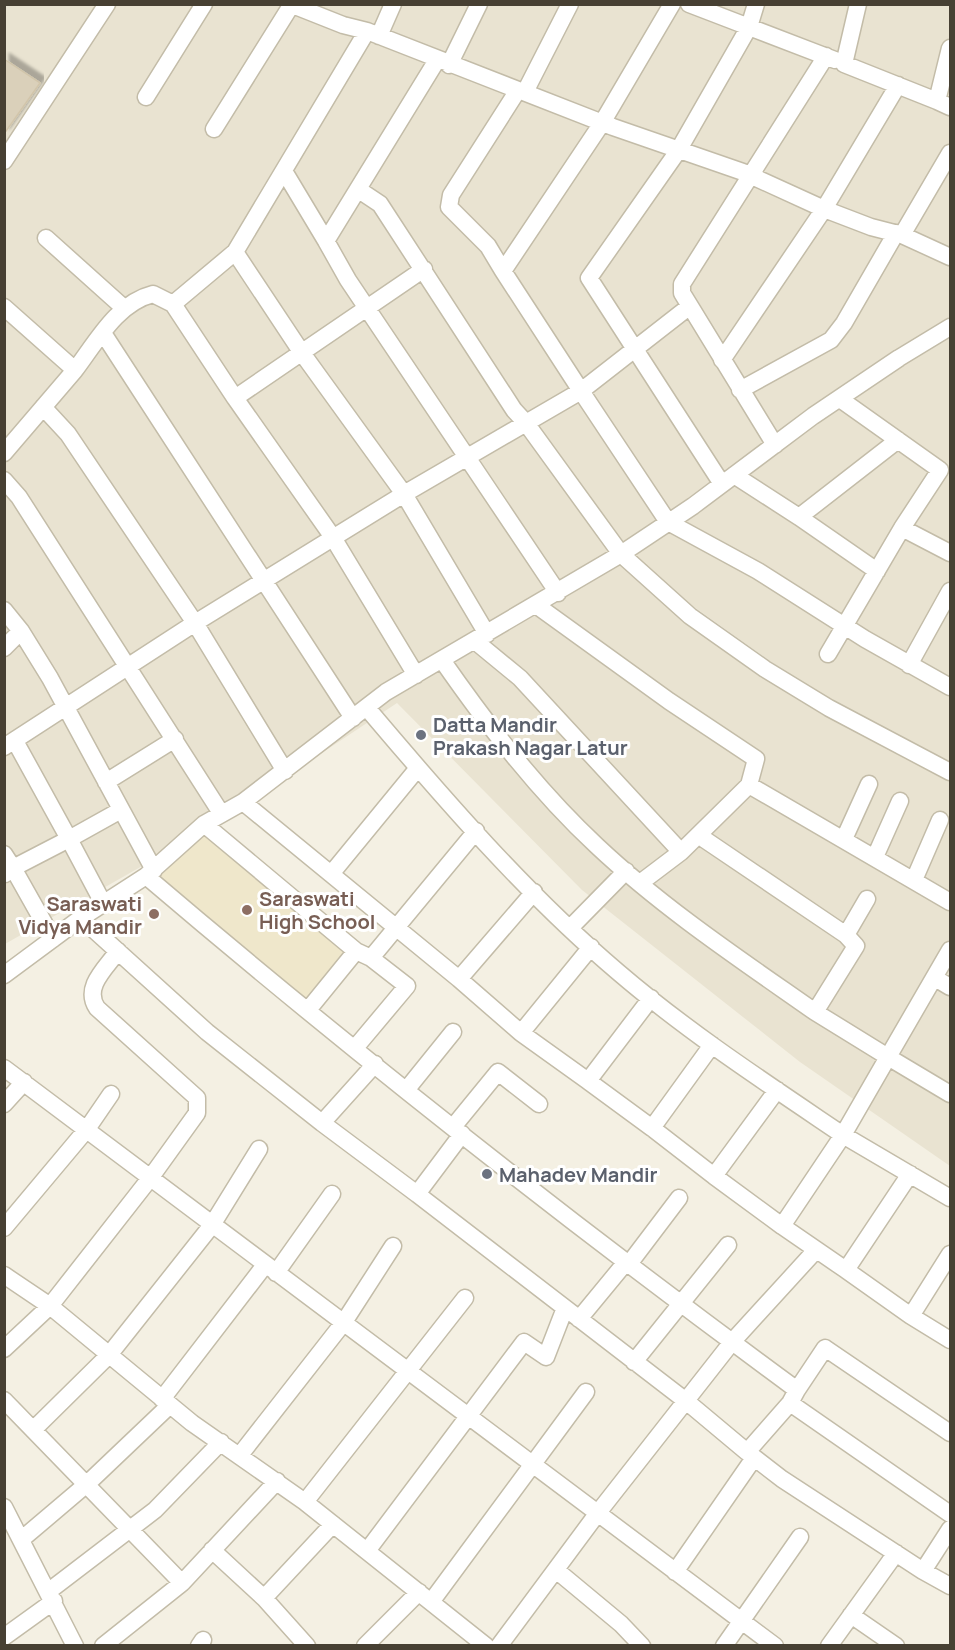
<svg xmlns="http://www.w3.org/2000/svg" width="955" height="1650" font-family="Manrope,sans-serif">
	<style>
		.residential { fill: #e9e3d1; fill-rule: evenodd }
		.education { fill: #efe7cb }
		.building { fill: #dad0ba; stroke: #d2c5aa; stroke-width: 1.5; filter: url(#shadow) }
		.lines { fill: none; stroke-linecap: round; stroke-linejoin: round }
		.street-casing { stroke: #c3bca8; stroke-width: 19 }
		.street { stroke: #fff; stroke-width: 16 }
		.worship-dot { fill: #6b7280; stroke: #fff; stroke-width: 2 }
		.education-dot { fill: #8d6e63; stroke: #fff; stroke-width: 2 }
		.labels { text-anchor: middle; dominant-baseline: central; stroke-width: 6; stroke-linejoin: round; paint-order: stroke }
		.worship-label { font-size: 20px; font-weight: bold; fill: #5b616d; stroke: #fff; text-anchor: start }
		.education-label { font-size: 20px; font-weight: bold; fill: #785e54; stroke: #fff; text-anchor: start }
	</style>
	<defs>
		<filter id="shadow"><feDropShadow dx="5.5" dy="-5.5" stdDeviation="1.5" flood-color="#0004"/></filter>
	</defs>
	<rect width="100%" height="100%" fill="#f4f0e3"/>
	<path class="residential" d="M5,5H950V1166L800,1062L582,890L397,703L209,828L5,944ZM631,562L822,698L691,612Z"/>
	<path class="education" d="M209,828L356,951L308,1010L146,876Z"/>
	<path class="building" d="M4,59L40,83L4,134Z"/>
	<g class="lines">
		<defs>
			<path id="street" d="M290,4L343,25L367,31L613,127L743,172L824,209L871,227L902,235L950,257
				M672,4L602,123L503,271L581,391L526,423L621,554L690,616L765,669L829,708L950,772
				M689,4L749,27L678,151L589,278L722,484
				M756,4L749,27L835,60
				M858,4L844,64L937,101
				M367,31L235,252L173,304L235,398L332,536L416,675
				M379,36L393,4
				M950,48L937,101L950,107
				M437,60L326,241L348,280L558,593
				M449,65L479,4
				M525,92L570,4
				M146,97L204,4
				M214,129L292,4
				M4,161L107,4
				M284,171L326,241
				M359,190L380,204L514,410L526,423L404,494L487,634
				M902,235L950,153
				M46,238L124,308
				M235,252L302,353L404,494L195,623L285,771
				M503,271L488,246L449,207L451,195L518,90
				M690,306L581,391L668,522L758,571L865,639L950,687
				M4,307L75,370L4,453
				M103,333L353,718
				M722,360L824,209L898,85
				M75,370C97,341 117,303 153,294L173,304
				M740,390L831,340L844,323L896,233
				M235,398L424,269
				M840,399L940,470L902,528L950,553
				M775,445L690,306L682,293V284L826,56
				M734,475L799,517
				M4,480L19,497L221,813
				M877,571L799,517L898,440
				M536,605L669,701L756,759L749,785
				M4,610L21,631
				M475,641L520,678L681,852
				M4,648L21,631L50,678L154,870
				M828,654L902,528
				M442,660C488,726 538,791 597,846C664,909 741,960 815,1012L856,946L846,935
				M909,665L950,591
				M367,708C443,798 527,895 618,972C688,1032 766,1083 843,1135L782,1226L714,1176
				M4,747L195,623L68,434L43,407
				M106,782L175,739
				M243,802L459,979L534,892
				M204,824L356,951
				M698,835L846,935L867,899
				M844,839L869,784
				M4,854L13,868L69,839L15,741
				M875,857L900,801
				M5,874L13,868L53,939
				M331,874L418,768
				M146,876C356,1055 574,1226 797,1390L790,1403L950,1514
				M914,880L940,820
				M640,883L681,852L749,785L950,902
				M103,903L69,839L121,810
				M81,918L207,1032L322,1123L375,1064
				M570,928L626,871
				M4,975L81,918L146,876L204,824L243,802L386,692L621,554L693,506L813,416L899,358L950,327
				M935,978L950,987
				M459,979L521,1033L591,947
				M308,1010L356,951L371,958L476,831
				M815,1012L888,1057L950,950
				M521,1033L588,1081L651,998
				M355,1048L407,986L371,958
				M4,1068L775,1646
				M588,1081L652,1128L712,1045
				M407,1089L453,1032
				M950,1094L888,1057L843,1135L950,1198
				M4,1104L24,1082
				M322,1123L417,1194L462,1134
				M453,1127L498,1072L539,1104
				M652,1128L714,1176L777,1090
				M417,1194L686,1401L747,1452L790,1403
				M782,1226L846,1270L910,1174
				M4,1228L87,1129L111,1094
				M629,1264L679,1198
				M846,1270L911,1316L950,1254
				M276,1273L332,1194
				M4,1275L50,1306L151,1177L197,1113V1098L97,1008C83,987 106,968 118,951
				M911,1316L950,1340
				M579,1319L626,1262
				M4,1349L50,1306L192,1423L305,1502L486,1646
				M634,1362L728,1245
				M797,1390L825,1348L950,1433
				M162,1399L265,1265
				M4,1400L182,1583L103,1646
				M34,1429L109,1355L212,1225L259,1149
				M747,1452L782,1479L923,1571
				M240,1455L344,1322L393,1246
				M305,1502L465,1298
				M4,1507L75,1646
				M950,1529L923,1571L950,1586
				M22,1539L88,1483L170,1405
				M212,1550L264,1598L333,1524
				M367,1551L524,1342L546,1357L565,1308
				M556,1570L621,1624L642,1646
				M675,1572L754,1458
				M182,1583L277,1481
				M49,1591L155,1510L221,1442
				M264,1598L307,1646
				M431,1602L586,1392
				M851,1615L896,1646
				M4,1637L54,1601
				M199,1646L203,1640
				M365,1646L419,1592
				M499,1646L597,1514L732,1342L816,1250
				M724,1646L800,1537
				M829,1646L896,1553"/>
		</defs>
		<use href="#street" class="street-casing"/>
		<use href="#street" class="street"/>
	</g>
	<g class="worship-dot">
		<circle cx="421" cy="735" r="6"/>
		<circle cx="487" cy="1174" r="6"/>
	</g>
	<g class="education-dot">
		<circle cx="247" cy="910" r="6"/>
		<circle cx="154" cy="914" r="6"/>
	</g>
	<g class="labels">
		<g class="worship-label">
			<text x="433" y="724">Datta Mandir<tspan x="433" dy="23">Prakash Nagar Latur</tspan></text>
			<text x="499" y="1174">Mahadev Mandir</text>
		</g>
		<g class="education-label">
			<text x="259" y="898">Saraswati<tspan x="259" dy="23">High School</tspan></text>
			<text x="142" y="903" text-anchor="end">Saraswati<tspan x="142" dy="23">Vidya Mandir</tspan></text>
		</g>
	</g>
	<rect width="955" height="1650" fill="none" stroke="#474033" stroke-width="12"/>
</svg>
